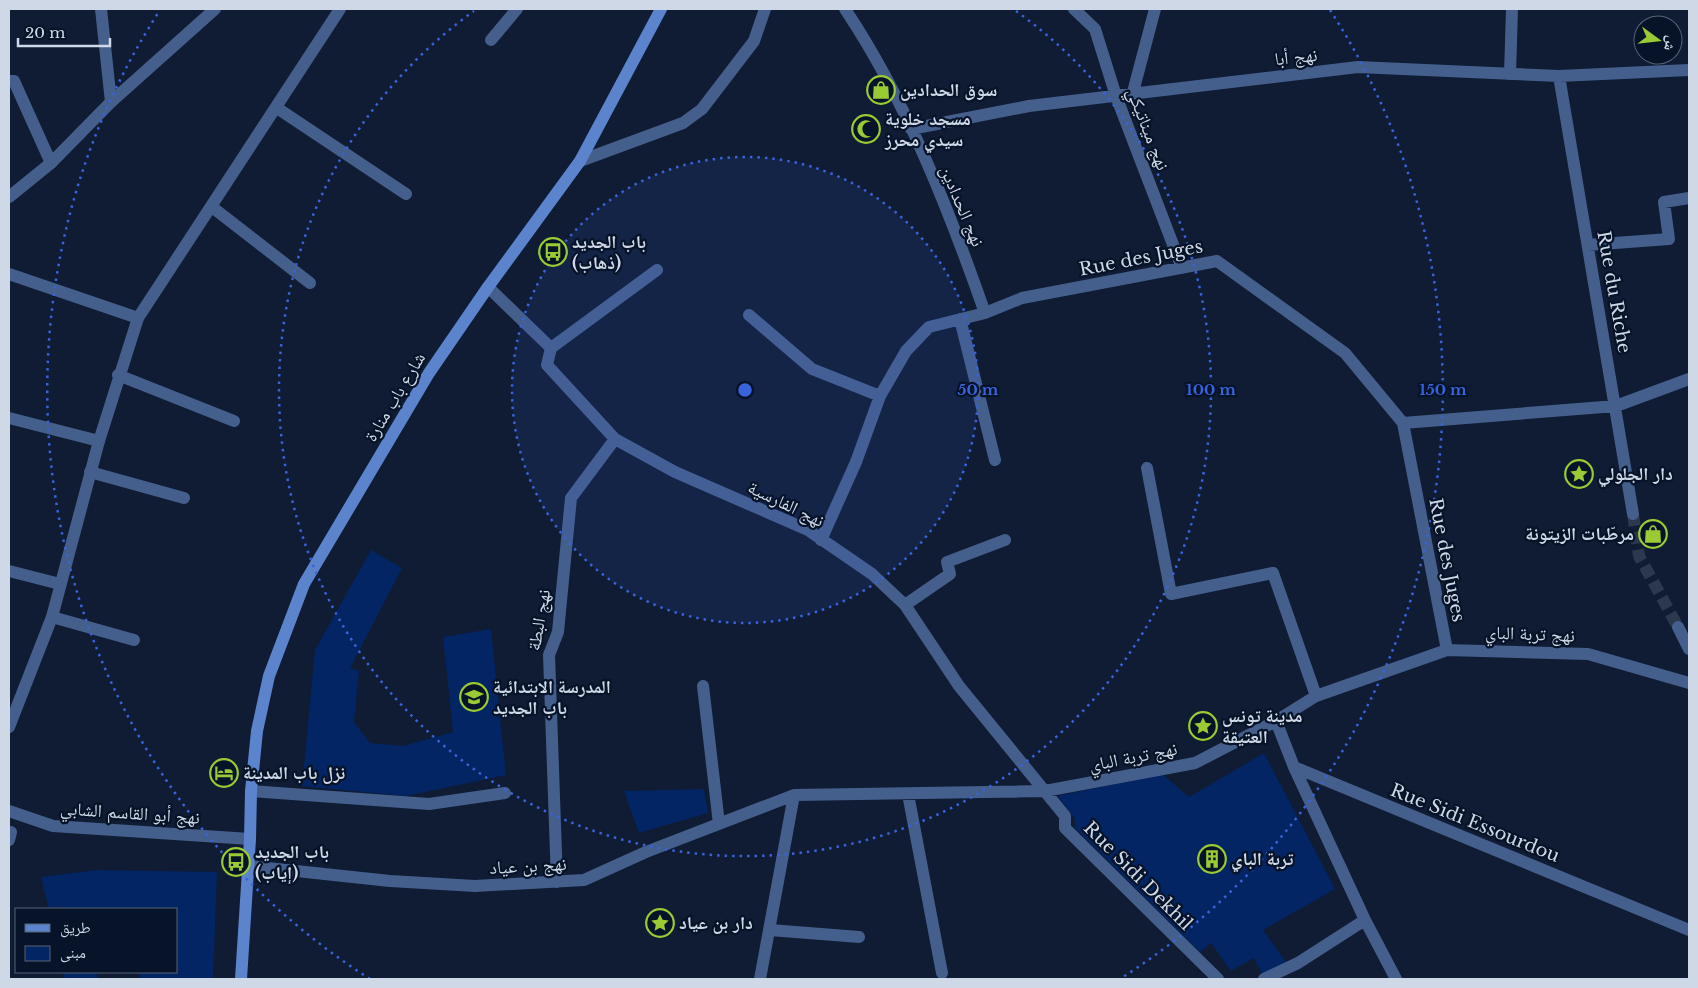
<svg xmlns="http://www.w3.org/2000/svg" width="1698" height="988" font-family="'Libre Baskerville','Noto Naskh Arabic',serif">
	<style>
		.building { fill: #032563 }
		.lines { fill: none; stroke-linecap: round; stroke-linejoin: round }
		.pedestrian-tunnel { stroke: #2c384e; stroke-width: 12; stroke-dasharray: 12 6; stroke-linecap: butt }
		.pedestrian { stroke: #455f8c; stroke-width: 12 }
		.minor { stroke: #455f8c; stroke-width: 12 }
		.tertiary { stroke: #455f8c; stroke-width: 12 }
		.secondary { stroke: #5b84cd; stroke-width: 12 }
		.ring { fill: none; stroke: #3863da; stroke-width: 2.5; stroke-dasharray: 2.5 5 }
		.labels { text-anchor: middle; dominant-baseline: central; stroke-width: 4.5; stroke-linejoin: round; paint-order: stroke }
		.street-label { font-size: 18px; fill: #ced8e7; stroke: #071328 }
		.poi-label { font-size: 18px; font-weight: bold; fill: #ced8e7; stroke: #071328; text-anchor: start }
		.centre { fill: #3863da; stroke: #071328; stroke-width: 2.5 }
		.ring-label { font-size: 15px; text-anchor: middle; font-weight: bold; fill: #3863da; stroke: #071328; stroke-width: 4.5; stroke-linejoin: round; paint-order: stroke }
	</style>
	<rect width="100%" height="100%" fill="#0f1c33"/>
	<path class="building" d="M371,550L402,568L350,668L359,671L354,722L370,743L403,746L453,732L443,637L491,629L506,775L406,796L302,786L315,650Z
		M1264,753L1335,889L1263,930L1288,965L1264,977L1254,958L1231,971L1211,943L1200,952L1075,828V819L1058,796L1162,774L1189,797Z
		M704,789L708,813L639,833L624,791Z
		M97,870L217,872L213,979H140V972H176V909H49L41,877Z
		M63,972H96L98,979H65Z"/>
	<g class="lines">
		<path class="pedestrian-tunnel" d="M1633,514L1639,556L1678,627"/>
		<path class="pedestrian" d="M101,9L111,102
			M845,9C906,100 949,210 985,313
			M1074,9L1095,29L1116,96L1182,268
			M491,40L517,9
			M1559,76L1633,514
			M9,81H14L51,163
			M1133,92L1155,9
			M280,110L406,194
			M911,129L1029,106L1358,67L1559,76L1689,70
			M212,207L310,283
			M1588,245L1669,239L1664,202L1689,198
			M9,274L138,318
			M488,287L551,348L547,365L615,439L675,472L808,530L872,574L905,605L959,686L1065,816V828L1218,979
			M749,315L812,369L880,396
			M960,319L995,460
			M551,348L657,270
			M118,375L234,421
			M9,418L99,441
			M1403,423L1616,406L1689,379
			M1147,468L1171,594L1273,573L1316,696
			M90,472L184,498
			M821,540L856,462L880,396L906,351L929,327L985,313L1022,298L1217,261L1345,353L1403,423L1447,650
			M9,571L60,584
			M905,605L950,574L947,562L1005,540
			M52,617L134,640
			M1678,627L1689,649
			M703,686L719,824
			M1276,721L1294,767L1689,930
			M251,791L429,804L505,793
			M908,794L942,973
			M9,840L11,832
			M249,866L390,881L475,886L584,880L646,852L794,795L1045,791L1195,763L1276,721L1316,696L1447,650L1588,654L1689,683
			M557,882L549,655L558,632L571,498L615,439
			M1365,920L1396,979
			M770,930L859,937
			M760,979L794,795
			M1264,979L1298,963L1365,920L1294,767"/>
		<path class="minor" d="M1510,74L1512,9
			M580,161L683,123L702,109L754,41L765,9
			M9,197L51,163L111,102L215,9
			M9,727L52,617L99,441L138,318L340,9"/>
		<path class="tertiary" d="M9,811L53,826L250,839"/>
		<path class="secondary" d="M241,979L250,839L251,791L257,731L269,676L304,584L429,373L488,287L580,161L661,9"/>
	</g>
	<circle cx="745" cy="390" r="233" fill="#3863da" fill-opacity=".12"/>
	<g class="ring">
		<circle cx="745" cy="390" r="233"/>
		<path d="M1016 11A466 466 0 1 1 474 11"/>
		<path d="M370 979A698 698 0 0 1 160 10M1330 10A698 698 0 0 1 1120 979"/>
	</g>
	<defs>
		<symbol id="shop-ring" viewBox="-11 -11 22 22"><circle r="9.5" fill="#071328" stroke="#9acb34" stroke-width="1.5"/><path d="M-5-2.5h2.3a2.7 3.5 0 0 1 5.4 0H5L5.5 6h-11ZM-1.5-2.5h3a1.5 2.3 0 0 0-3 0Z" fill="#9acb34"/></symbol>
		<symbol id="mosque-ring" viewBox="-11 -11 22 22"><circle r="9.5" fill="#071328" stroke="#9acb34" stroke-width="1.5"/><path d="M3.5-4.9A6 6 0 1 0 3.5 4.9A5 5 0 1 1 3.5-4.9Z" fill="#9acb34"/></symbol>
		<symbol id="bus-ring" viewBox="-11 -11 22 22"><circle r="9.5" fill="#071328" stroke="#9acb34" stroke-width="1.5"/><path d="M-5-6H5V4H4V6H2V4H-2V6H-4V4H-5ZM-3.5-4V0h7V-4ZM-3.5 1.2v1.5H-2V1.2ZM2 1.2v1.5H3.5V1.2Z" fill="#9acb34"/></symbol>
		<symbol id="sight-ring" viewBox="-11 -11 22 22"><circle r="9.5" fill="#071328" stroke="#9acb34" stroke-width="1.5"/><path d="M0-6L1.8-2.2L6-1.7L2.9 1.2L3.7 5.4L0 3.3L-3.7 5.4L-2.9 1.2L-6-1.7L-1.8-2.2Z" fill="#9acb34"/></symbol>
		<symbol id="school-ring" viewBox="-11 -11 22 22"><circle r="9.5" fill="#071328" stroke="#9acb34" stroke-width="1.5"/><path d="M0-5L7-2L0 1L-7-2ZM-4 1L0 2.5L4 1V4Q0 6-4 4Z" fill="#9acb34"/></symbol>
		<symbol id="hotel-ring" viewBox="-11 -11 22 22"><circle r="9.5" fill="#071328" stroke="#9acb34" stroke-width="1.5"/><path d="M-6-4.5h1.5V1H6V5H4.5V3h-9V5H-6ZM-4 0a1.8 1.8 0 1 1 3.6 0ZM.5 0V-2.5h3Q6-2.5 6 0Z" fill="#9acb34"/></symbol>
		<symbol id="building-ring" viewBox="-11 -11 22 22"><circle r="9.5" fill="#071328" stroke="#9acb34" stroke-width="1.5"/><path d="M-4-6H4V6H1V3H-1V6H-4ZM-2.5-4.3h1.7v1.8h-1.7ZM.8-4.3h1.7v1.8H.8ZM-2.5-1h1.7V.8h-1.7ZM.8-1h1.7V.8H.8Z" fill="#9acb34"/></symbol>
	</defs>
	<g fill-rule="evenodd">
		<use href="#shop-ring" x="865" y="74" width="32" height="32"/>
		<use href="#mosque-ring" x="850" y="113" width="32" height="32"/>
		<use href="#bus-ring" x="537" y="236" width="32" height="32"/>
		<use href="#sight-ring" x="1563" y="458" width="32" height="32"/>
		<use href="#shop-ring" x="1637" y="518" width="32" height="32"/>
		<use href="#school-ring" x="458" y="681" width="32" height="32"/>
		<use href="#sight-ring" x="1187" y="710" width="32" height="32"/>
		<use href="#hotel-ring" x="208" y="757" width="32" height="32"/>
		<use href="#building-ring" x="1196" y="843" width="32" height="32"/>
		<use href="#bus-ring" x="220" y="846" width="32" height="32"/>
		<use href="#sight-ring" x="644" y="907" width="32" height="32"/>
	</g>
	<g class="labels">
		<g class="street-label">
			<text transform="translate(1296 57) rotate(-6)">نهج أبا</text>
			<text transform="translate(1148 129) rotate(69)">نهج ميناتيكي</text>
			<text transform="translate(962 206) rotate(67)">نهج الحدادين</text>
			<text transform="translate(1141 258) rotate(-11)">Rue des Juges</text>
			<text transform="translate(1614 292) rotate(80)">Rue du Riche</text>
			<text transform="translate(395 397) rotate(-59)">شارع باب منارة</text>
			<text transform="translate(786 504) rotate(26)">نهج الفارسية</text>
			<text transform="translate(1447 560) rotate(79)">Rue des Juges</text>
			<text transform="translate(539 620) rotate(-80)">نهج البطة</text>
			<text transform="translate(1530 634) rotate(2)">نهج تربة الباي</text>
			<text transform="translate(1133 757) rotate(-11)">نهج تربة الباي</text>
			<text transform="translate(130 813) rotate(4)">نهج أبو القاسم الشابي</text>
			<text transform="translate(1475 823) rotate(22)">Rue Sidi Essourdou</text>
			<text transform="translate(528 866) rotate(-3)">نهج بن عياد</text>
			<text transform="translate(1138 876) rotate(45)">Rue Sidi Dekhil</text>
		</g>
		<g class="poi-label">
			<text x="900" y="90">سوق الحدادين</text>
			<text x="885" y="119">مسجد خلوية<tspan x="885" dy="21">سيدي محرز</tspan></text>
			<text x="572" y="242">باب الجديد<tspan x="572" dy="21">(ذهاب)</tspan></text>
			<text x="1598" y="474">دار الجلولي</text>
			<text x="1634" y="534" text-anchor="end">مرطّبات الزيتونة</text>
			<text x="493" y="687">المدرسة الابتدائية<tspan x="493" dy="21">باب الجديد</tspan></text>
			<text x="1222" y="716">مدينة تونس<tspan x="1222" dy="21">العتيقة</tspan></text>
			<text x="243" y="773">نزل باب المدينة</text>
			<text x="255" y="852">باب الجديد<tspan x="255" dy="21">(إياب)</tspan></text>
			<text x="1231" y="859">تربة الباي</text>
			<text x="679" y="923">دار بن عياد</text>
		</g>
	</g>
	<circle cx="745" cy="390" r="8" class="centre"/>
	<g class="ring-label">
		<text x="978" y="395">50 m</text>
		<text x="1211" y="395">100 m</text>
		<text x="1443" y="395">150 m</text>
	</g>
	<rect width="1698" height="988" fill="none" stroke="#ced8e7" stroke-width="20"/>
	<rect x="15" y="908" width="162" height="65" fill="#071328" stroke="#576274"/>
	<rect x="25" y="924" width="25" height="8" fill="#5b84cd" stroke="#576274"/>
	<text x="60" y="933" font-size="15" fill="#ced8e7">طريق</text>
	<rect x="25" y="946" width="25" height="15" fill="#032563" stroke="#576274"/>
	<text x="60" y="958" font-size="15" fill="#ced8e7">مبنى</text>
	<g transform="translate(1658 40) rotate(105)"><circle r="24" fill="#071328" stroke="#576274"/>
	<path d="M0-4L9 19L0 12L-9 19Z" fill="#9acb34"/>
	<text y="-8" font-size="14" font-weight="bold" text-anchor="middle" fill="#ced8e7">ش</text>
	</g>
	<path d="M18 38v8h92v-8" fill="none" stroke="#ced8e7" stroke-width="2.5"/>
	<text x="25" y="38" font-size="15" fill="#ced8e7" stroke="#071328" stroke-width="4" paint-order="stroke">20 m</text>
</svg>
